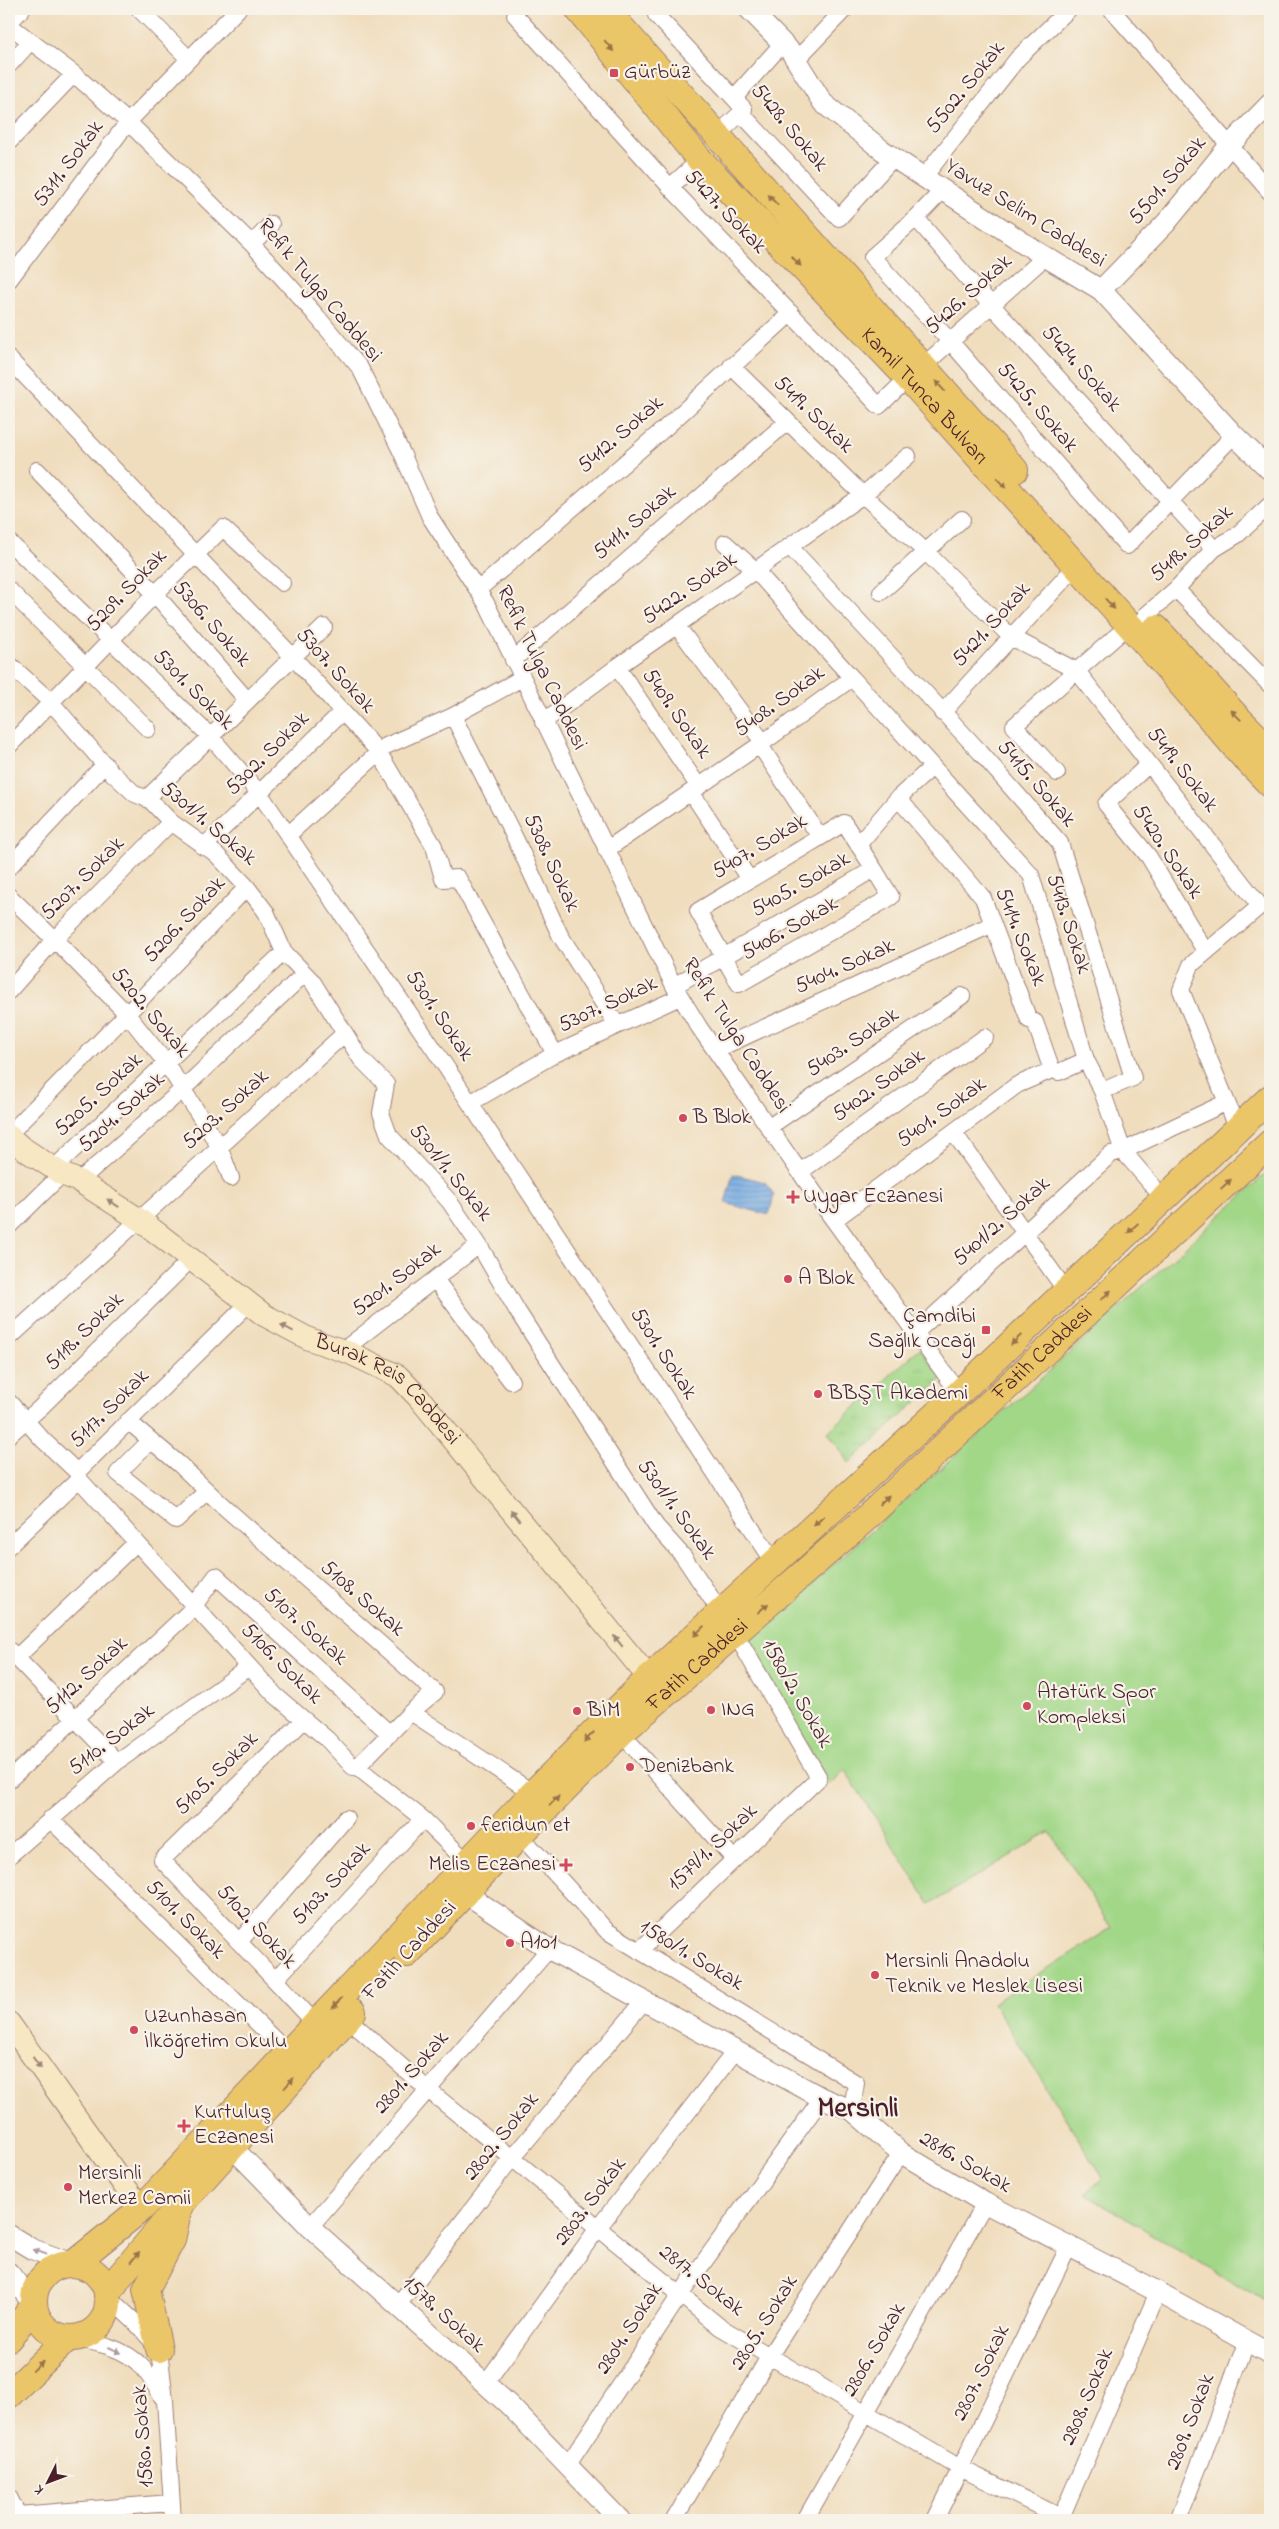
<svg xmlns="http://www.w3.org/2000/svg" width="1279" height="2529" font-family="'Indie Flower',sans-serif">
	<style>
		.park { fill: url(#park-tufts); stroke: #767b59 }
		.pitch { fill: #a1d787; stroke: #767b59 }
		.water { fill: url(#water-rules); stroke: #606486 }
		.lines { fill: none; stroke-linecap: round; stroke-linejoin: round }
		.minor-casing { stroke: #9d7e74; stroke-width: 18 }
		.tertiary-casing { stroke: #9d7e74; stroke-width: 22 }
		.secondary-casing { stroke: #9d7e74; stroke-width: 24 }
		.primary-casing { stroke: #9d7e74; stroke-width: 28 }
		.minor { stroke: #fff; stroke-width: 16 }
		.tertiary { stroke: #fff; stroke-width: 20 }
		.secondary { stroke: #f7e8c3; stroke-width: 22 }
		.primary { stroke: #ebc669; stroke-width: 26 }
		.oneway { fill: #9a724a }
		.oneway2 { fill: #a08477 }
		.oneway3 { fill: #ae9aa0 }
		.poi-dot { fill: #d1495b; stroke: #f7f3e8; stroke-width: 2 }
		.labels { text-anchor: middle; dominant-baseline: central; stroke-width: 4.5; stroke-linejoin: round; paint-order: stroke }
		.poi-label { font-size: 22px; fill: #4a1f2b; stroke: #f7f3e8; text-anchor: start }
		.street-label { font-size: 22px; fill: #4a1f2b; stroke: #f7f3e8 }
		.district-label { font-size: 28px; font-weight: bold; fill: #4a1f2b; stroke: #f7f3e8 }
	</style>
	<defs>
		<pattern id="park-tufts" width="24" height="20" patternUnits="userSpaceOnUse" patternTransform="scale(1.25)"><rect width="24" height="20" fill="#a1d787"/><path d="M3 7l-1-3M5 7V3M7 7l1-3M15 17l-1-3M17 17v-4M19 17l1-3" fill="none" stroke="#8cb875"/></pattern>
		<pattern id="water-rules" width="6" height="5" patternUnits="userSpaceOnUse" patternTransform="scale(1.25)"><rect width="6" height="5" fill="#75aae2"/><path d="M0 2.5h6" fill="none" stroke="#628ab7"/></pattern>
	</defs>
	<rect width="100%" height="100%" fill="#f7f3e8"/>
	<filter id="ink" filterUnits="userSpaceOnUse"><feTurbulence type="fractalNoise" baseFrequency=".02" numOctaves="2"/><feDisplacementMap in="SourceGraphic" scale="10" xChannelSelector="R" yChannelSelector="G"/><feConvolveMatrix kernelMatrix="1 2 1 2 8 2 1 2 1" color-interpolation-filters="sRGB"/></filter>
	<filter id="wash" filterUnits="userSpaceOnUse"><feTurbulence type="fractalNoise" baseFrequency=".0096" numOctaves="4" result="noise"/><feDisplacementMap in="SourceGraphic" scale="20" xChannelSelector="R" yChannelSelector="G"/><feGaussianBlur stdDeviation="1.12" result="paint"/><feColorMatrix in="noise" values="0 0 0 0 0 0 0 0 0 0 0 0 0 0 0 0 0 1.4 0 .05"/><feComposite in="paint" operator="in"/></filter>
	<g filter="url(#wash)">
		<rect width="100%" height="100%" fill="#f0ddbd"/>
		<path class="park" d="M920,1348L942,1379L849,1463L828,1432Z"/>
		<path class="pitch" d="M1270,1170V2304L1085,2194L1103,2178L993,2003L1111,1928L1050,1832L930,1904L845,1770L830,1784L747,1642L1046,1374Z"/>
		<path class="water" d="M733,1174L765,1182L774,1195L769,1215L725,1203Z"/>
	</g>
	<g filter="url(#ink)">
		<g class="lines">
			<defs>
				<path id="minor" d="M139,9L188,58
					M662,9L656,15L734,98L744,109L741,113L839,218L893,158
					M1111,9L1270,192
					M515,15L670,187L879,406L908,378
					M9,23L22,9
					M9,25L74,74L128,122L252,244L314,313L360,368L402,453L430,517L486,603L674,986L699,1027L827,1211L959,1393
					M796,60L845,9
					M9,65L30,42
					M734,98L783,43
					M716,136L741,113
					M9,142L74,74
					M923,178L1018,58L1069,9
					M670,187L700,160
					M942,191L916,218L872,257L950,341L1127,546L1234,435
					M916,218L976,288L1214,549
					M252,244L271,224
					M9,280L128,122L238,9
					M9,359L293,657L378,751L434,846L443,879L458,878L555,1054
					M731,366L863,495L926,552L1011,637L1077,671L1260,906L1191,965L1181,990L1237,1127
					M923,366L1045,257
					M37,470L155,594L247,700
					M9,542L211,737L260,794L442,1061L774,1562
					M790,547L980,752L1060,843L1133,1078L1102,1091
					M479,589L665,428L791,313
					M1176,589L1270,685
					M9,590L148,729
					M881,592L962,519
					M1145,616L1176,589L1214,549L1237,535L1270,505
					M677,626L760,738L763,750L820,837
					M513,660L787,422
					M9,664L51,702L110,771L135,794L150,800L171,822L216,854L247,887L266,912L284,952L312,981L361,1059L386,1084L381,1113L389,1135L449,1201L479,1245L518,1312L656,1526L683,1556L720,1611
					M617,667L699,787
					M852,678L1031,875L1086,1060L1102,1091L1123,1151L1164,1199
					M942,713L1076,566
					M453,716L515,838L560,935L617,1025
					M543,722L617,667L863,495L908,456
					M9,746L155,594L223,528L282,583
					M1149,764L1106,804L1149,857L1205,951
					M932,767L898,798L983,898L1029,1020L1035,1022L1052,1070
					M1057,773L1014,726L1129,625
					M691,792L749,879
					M146,799L324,627
					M288,835L386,746L453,716L522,678
					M858,845L898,798
					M203,847C251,803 295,757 342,712
					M606,850L761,744L852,678L756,571L725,543
					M9,867L105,764
					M9,896L59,944L127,1014L166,1063L219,1146L231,1178
					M674,986L874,869L891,897L739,984L698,911L844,823L874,869
					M9,991L53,941L171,822
					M715,1050L993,924
					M470,1103L555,1054L680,997
					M769,1127L962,996
					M954,1133L1066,1291
					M9,1134L127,1014L247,887
					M54,1168L284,952
					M800,1172L985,1037
					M79,1181L183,1089L304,974
					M834,1220L1017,1085L1052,1070L1059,1072L1086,1060
					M9,1226L62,1174
					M435,1279L511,1381
					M915,1333L1111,1154L1123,1151L1227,1102
					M9,1338L344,1034
					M342,1351L479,1245
					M9,1402L43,1440L77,1472
					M128,1421L179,1464L222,1505L435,1692L411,1712L533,1793
					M9,1435L40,1408L191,1259
					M150,1441L118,1473L176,1520L207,1491
					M79,1479L275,1695L327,1739L353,1767H357L423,1819L468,1863
					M9,1546L79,1479L77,1472L248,1304
					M9,1650L117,1762
					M16,1658L136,1543
					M304,1720L162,1860L317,2025
					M621,1733L734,1859
					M357,1767L411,1712
					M9,1780L190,1611L216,1576L390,1734
					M50,1819L288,2053
					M512,1831L520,1835L607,1931L856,2083L852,2110
					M9,1856L117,1762L249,1667
					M239,1942L346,1818
					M639,1951L819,1778L735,1633
					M275,1980L423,1819
					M347,2018L427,2089L720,2327L960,2468L1067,2520
					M310,2227L549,1949
					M107,2296L137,2324L159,2349L165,2401L173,2520
					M397,2306L512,2158L645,2000
					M68,2338C93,2341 125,2347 143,2368C150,2376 156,2387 162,2397
					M485,2384L598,2228L736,2050
					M567,2466L680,2295L822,2098
					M9,2497L18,2515L171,2503
					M674,2520L770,2355L901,2153
					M805,2520L985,2203
					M935,2520L1069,2246
					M1060,2520L1158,2292
					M1178,2520L1247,2341"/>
				<path id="tertiary" d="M749,9L791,52L823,103L882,150L1039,253L1101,290L1234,435L1270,470
					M1101,290L1166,223L1229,146L1270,104
					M465,1893L549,1949L822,2098L852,2110L901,2153L985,2203L1158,2292L1270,2354
					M232,2147L310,2227L508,2404L620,2520
					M9,2235L32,2249L73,2264
					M9,2273L34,2305"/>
				<g id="secondary">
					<path id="s1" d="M9,1136L21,1147L62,1174L79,1181L140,1220L264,1315L309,1339L350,1353L398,1376L419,1398L649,1678L650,1695"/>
					<path d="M9,2023L141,2209"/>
				</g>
				<g id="primary">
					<path id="s2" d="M578,9L700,160L908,378L1155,654L1242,755L1270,784"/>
					<path d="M605,9L1015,470"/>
					<path d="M1156,628L1236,716L1270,750"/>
					<path id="s3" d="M407,1954L520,1835L621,1733L864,1520L1270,1143"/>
					<path d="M73,2264L141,2209L533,1793L649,1678L959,1393L1270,1098"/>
					<circle cx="71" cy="2301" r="37"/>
					<path d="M107,2296L119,2277L179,2206L353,2012"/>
					<path d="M9,2338L34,2305"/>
					<path d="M159,2349L146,2289L172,2240L178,2211"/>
					<path d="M9,2395L68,2338"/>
				</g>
			</defs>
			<use href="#minor" class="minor-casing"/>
			<use href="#tertiary" class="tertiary-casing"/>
			<use href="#secondary" class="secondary-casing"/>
			<use href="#primary" class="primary-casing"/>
			<use href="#minor" class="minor"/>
			<use href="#tertiary" class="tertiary"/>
			<use href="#secondary" class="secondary"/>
			<use href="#primary" class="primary"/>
		</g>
		<defs><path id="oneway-solid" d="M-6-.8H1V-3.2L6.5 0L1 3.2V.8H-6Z" transform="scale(1.25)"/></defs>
		<g class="oneway">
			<use href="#oneway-solid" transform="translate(609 46) rotate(51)"/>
			<use href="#oneway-solid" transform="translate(773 200) rotate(-132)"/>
			<use href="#oneway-solid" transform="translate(796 261) rotate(46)"/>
			<use href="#oneway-solid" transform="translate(940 386) rotate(-132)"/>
			<use href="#oneway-solid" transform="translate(1002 483) rotate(48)"/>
			<use href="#oneway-solid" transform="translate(1110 604) rotate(48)"/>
			<use href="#oneway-solid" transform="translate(1236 715) rotate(-134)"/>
			<use href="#oneway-solid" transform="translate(1226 1184) rotate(-43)"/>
			<use href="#oneway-solid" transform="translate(1133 1228) rotate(137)"/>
			<use href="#oneway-solid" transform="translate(1106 1295) rotate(-43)"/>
			<use href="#oneway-solid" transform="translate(1016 1340) rotate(136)"/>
			<use href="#oneway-solid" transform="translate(884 1500) rotate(-43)"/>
			<use href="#oneway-solid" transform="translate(819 1521) rotate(138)"/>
			<use href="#oneway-solid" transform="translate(763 1608) rotate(-41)"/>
			<use href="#oneway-solid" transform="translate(699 1631) rotate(136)"/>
			<use href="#oneway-solid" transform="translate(589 1737) rotate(135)"/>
			<use href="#oneway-solid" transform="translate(554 1801) rotate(-45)"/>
			<use href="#oneway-solid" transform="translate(337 2003) rotate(133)"/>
			<use href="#oneway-solid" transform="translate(289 2083) rotate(-48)"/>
			<use href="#oneway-solid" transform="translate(135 2257) rotate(-50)"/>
			<use href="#oneway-solid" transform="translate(38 2366) rotate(-43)"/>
		</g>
		<g class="oneway2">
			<use href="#oneway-solid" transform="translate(113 1203) rotate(-147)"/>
			<use href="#oneway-solid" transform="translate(287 1328) rotate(-151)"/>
			<use href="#oneway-solid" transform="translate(515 1515) rotate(-129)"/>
			<use href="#oneway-solid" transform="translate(618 1641) rotate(-129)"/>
			<use href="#oneway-solid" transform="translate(37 2063) rotate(54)"/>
		</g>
		<g class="oneway3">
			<use href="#oneway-solid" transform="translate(40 2252) rotate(-160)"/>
			<use href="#oneway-solid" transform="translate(115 2350) rotate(25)"/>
		</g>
	</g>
	<g class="poi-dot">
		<rect x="609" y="68" width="10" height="10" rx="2.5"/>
		<circle cx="683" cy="1118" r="5"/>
		<path d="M790.5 1189.5h5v5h5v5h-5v5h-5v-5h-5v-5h5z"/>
		<circle cx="788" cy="1279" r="5"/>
		<rect x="981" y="1325" width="10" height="10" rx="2.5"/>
		<circle cx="818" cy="1394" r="5"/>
		<circle cx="1027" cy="1706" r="5"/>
		<circle cx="711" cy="1710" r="5"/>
		<circle cx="577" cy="1711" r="5"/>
		<circle cx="630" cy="1767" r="5"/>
		<circle cx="471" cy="1826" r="5"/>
		<path d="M563.5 1857.5h5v5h5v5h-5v5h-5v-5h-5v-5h5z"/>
		<circle cx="510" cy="1943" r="5"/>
		<circle cx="875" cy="1975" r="5"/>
		<circle cx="134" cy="2030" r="5"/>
		<path d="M181.5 2118.5h5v5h5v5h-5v5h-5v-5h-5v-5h5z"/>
		<circle cx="68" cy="2187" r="5"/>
	</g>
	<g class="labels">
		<g class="poi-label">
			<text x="624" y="73">Gürbüz</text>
			<text x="693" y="1118">B Blok</text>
			<text x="803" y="1197">Uygar Eczanesi</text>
			<text x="798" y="1279">A Blok</text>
			<text x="976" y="1317" text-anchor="end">Çamdibi<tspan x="976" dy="25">Sağlık Ocağı</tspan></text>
			<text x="828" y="1394">BBŞT Akademi</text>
			<text x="1037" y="1693">Atatürk Spor<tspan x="1037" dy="25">Kompleksi</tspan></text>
			<text x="721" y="1710">ING</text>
			<text x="587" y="1711">BİM</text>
			<text x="640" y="1767">Denizbank</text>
			<text x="481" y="1826">feridun et</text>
			<text x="556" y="1865" text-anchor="end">Melis Eczanesi</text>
			<text x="520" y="1943">A101</text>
			<text x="885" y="1962">Mersinli Anadolu<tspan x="885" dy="25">Teknik ve Meslek Lisesi</tspan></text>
			<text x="144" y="2017">Uzunhasan<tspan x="144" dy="25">İlköğretim Okulu</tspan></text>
			<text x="194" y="2113">Kurtuluş<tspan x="194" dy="25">Eczanesi</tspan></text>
			<text x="78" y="2174">Mersinli<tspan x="78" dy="25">Merkez Camii</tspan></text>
		</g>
		<g class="street-label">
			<text transform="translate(966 88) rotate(-51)">5502. Sokak</text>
			<text transform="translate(789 128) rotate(50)">5428. Sokak</text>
			<text transform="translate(69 164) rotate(-53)">5311. Sokak</text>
			<text transform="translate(1168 181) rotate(-50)">5501. Sokak</text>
			<text transform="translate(725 212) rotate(46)">5427. Sokak</text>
			<text transform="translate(1025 214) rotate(32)">Yavuz Selim Caddesi</text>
			<text transform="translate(319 291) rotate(50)">Refik Tulga Caddesi</text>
			<text transform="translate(969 295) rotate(-42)">5426. Sokak</text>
			<text transform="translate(1081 369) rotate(48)">5424. Sokak</text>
			<text stroke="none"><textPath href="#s2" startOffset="520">Kamil Tunca Bulvarı</textPath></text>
			<text transform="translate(1037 408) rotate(49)">5425. Sokak</text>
			<text transform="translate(813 415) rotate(44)">5419. Sokak</text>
			<text transform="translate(621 435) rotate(-41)">5412. Sokak</text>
			<text transform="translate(635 523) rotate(-41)">5411. Sokak</text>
			<text transform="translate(1192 544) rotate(-42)">5418. Sokak</text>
			<text transform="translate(690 589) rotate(-35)">5422. Sokak</text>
			<text transform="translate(127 591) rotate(-46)">5209. Sokak</text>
			<text transform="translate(211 624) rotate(49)">5306. Sokak</text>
			<text transform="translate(992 625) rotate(-48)">5421. Sokak</text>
			<text transform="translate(541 668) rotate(64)">Refik Tulga Caddesi</text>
			<text transform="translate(335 671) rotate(48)">5307. Sokak</text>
			<text transform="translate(193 690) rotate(45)">5301. Sokak</text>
			<text transform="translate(780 702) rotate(-36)">5408. Sokak</text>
			<text transform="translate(676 714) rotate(55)">5409. Sokak</text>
			<text transform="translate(268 754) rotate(-45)">5302. Sokak</text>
			<text transform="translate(1182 770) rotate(52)">5419. Sokak</text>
			<text transform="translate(1036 784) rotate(49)">5415. Sokak</text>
			<text transform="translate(208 824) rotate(40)">5301/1. Sokak</text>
			<text transform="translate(760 847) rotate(-31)">5407. Sokak</text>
			<text transform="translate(1167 852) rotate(56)">5420. Sokak</text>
			<text transform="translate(551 863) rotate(65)">5308. Sokak</text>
			<text transform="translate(83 879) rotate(-45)">5207. Sokak</text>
			<text transform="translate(801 885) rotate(-30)">5405. Sokak</text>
			<text transform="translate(185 920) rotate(-47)">5206. Sokak</text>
			<text transform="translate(1068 924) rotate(72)">5413. Sokak</text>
			<text transform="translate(790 929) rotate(-30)">5406. Sokak</text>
			<text transform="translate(1020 937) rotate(68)">5414. Sokak</text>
			<text transform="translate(845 967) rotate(-24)">5404. Sokak</text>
			<text transform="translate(608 1005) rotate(-25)">5307. Sokak</text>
			<text transform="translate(150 1013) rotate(50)">5202. Sokak</text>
			<text transform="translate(439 1016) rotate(56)">5301. Sokak</text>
			<text transform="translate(736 1036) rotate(57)">Refik Tulga Caddesi</text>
			<text transform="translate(853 1043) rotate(-34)">5403. Sokak</text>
			<text transform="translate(879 1086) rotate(-36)">5402. Sokak</text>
			<text transform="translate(99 1095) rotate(-43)">5205. Sokak</text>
			<text transform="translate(226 1110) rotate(-42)">5203. Sokak</text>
			<text transform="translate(122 1113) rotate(-42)">5204. Sokak</text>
			<text transform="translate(942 1113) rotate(-36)">5401. Sokak</text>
			<text transform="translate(450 1173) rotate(51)">5301/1. Sokak</text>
			<text transform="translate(1002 1222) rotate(-42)">5401/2. Sokak</text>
			<text transform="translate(397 1280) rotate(-38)">5201. Sokak</text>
			<text transform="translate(85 1332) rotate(-45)">5118. Sokak</text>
			<text transform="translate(663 1354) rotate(57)">5301. Sokak</text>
			<text stroke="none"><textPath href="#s3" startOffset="875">Fatih Caddesi</textPath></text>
			<text stroke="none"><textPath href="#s1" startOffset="459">Burak Reis Caddesi</textPath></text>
			<text transform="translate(110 1409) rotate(-45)">5117. Sokak</text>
			<text transform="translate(676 1510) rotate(54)">5301/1. Sokak</text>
			<text transform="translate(362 1599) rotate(41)">5108. Sokak</text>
			<text transform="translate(305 1627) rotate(42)">5107. Sokak</text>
			<text transform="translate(281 1664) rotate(45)">5106. Sokak</text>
			<text stroke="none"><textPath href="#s3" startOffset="410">Fatih Caddesi</textPath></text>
			<text transform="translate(87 1676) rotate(-43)">5112. Sokak</text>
			<text transform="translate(796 1694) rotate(60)">1580/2. Sokak</text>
			<text transform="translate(112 1740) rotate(-38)">5110. Sokak</text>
			<text transform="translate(217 1774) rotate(-45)">5105. Sokak</text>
			<text transform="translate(713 1848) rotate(-44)">1579/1. Sokak</text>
			<text transform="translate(332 1884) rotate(-47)">5103. Sokak</text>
			<text transform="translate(185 1920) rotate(45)">5101. Sokak</text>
			<text transform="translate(256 1927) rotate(47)">5102. Sokak</text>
			<text transform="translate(410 1951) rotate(-47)">Fatih Caddesi</text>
			<text transform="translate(691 1956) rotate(31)">1580/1. Sokak</text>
			<text transform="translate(412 2073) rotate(-49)">2801. Sokak</text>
			<text transform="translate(502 2137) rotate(-51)">2802. Sokak</text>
			<text transform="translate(965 2163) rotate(30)">2816. Sokak</text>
			<text transform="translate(591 2202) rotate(-53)">2803. Sokak</text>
			<text transform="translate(701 2281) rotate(38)">2817. Sokak</text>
			<text transform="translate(443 2315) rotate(42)">1578. Sokak</text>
			<text transform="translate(765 2323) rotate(-58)">2805. Sokak</text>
			<text transform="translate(630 2329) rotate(-57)">2804. Sokak</text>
			<text transform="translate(875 2350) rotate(-60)">2806. Sokak</text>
			<text transform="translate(982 2373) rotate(-64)">2807. Sokak</text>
			<text transform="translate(1088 2397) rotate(-67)">2808. Sokak</text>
			<text transform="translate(1191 2422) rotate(-69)">2809. Sokak</text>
			<text transform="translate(144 2436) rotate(-94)">1580. Sokak</text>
		</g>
		<g class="district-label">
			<text x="858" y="2109">Mersinli</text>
		</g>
	</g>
	<rect width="1279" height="2529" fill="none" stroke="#f7f3e8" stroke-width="30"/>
	<g transform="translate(48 2482) rotate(228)" stroke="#f7f3e8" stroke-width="4" paint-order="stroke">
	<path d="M0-4L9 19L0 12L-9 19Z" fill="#4a1f2b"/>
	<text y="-8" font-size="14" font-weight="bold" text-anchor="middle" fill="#4a1f2b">K</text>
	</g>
</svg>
